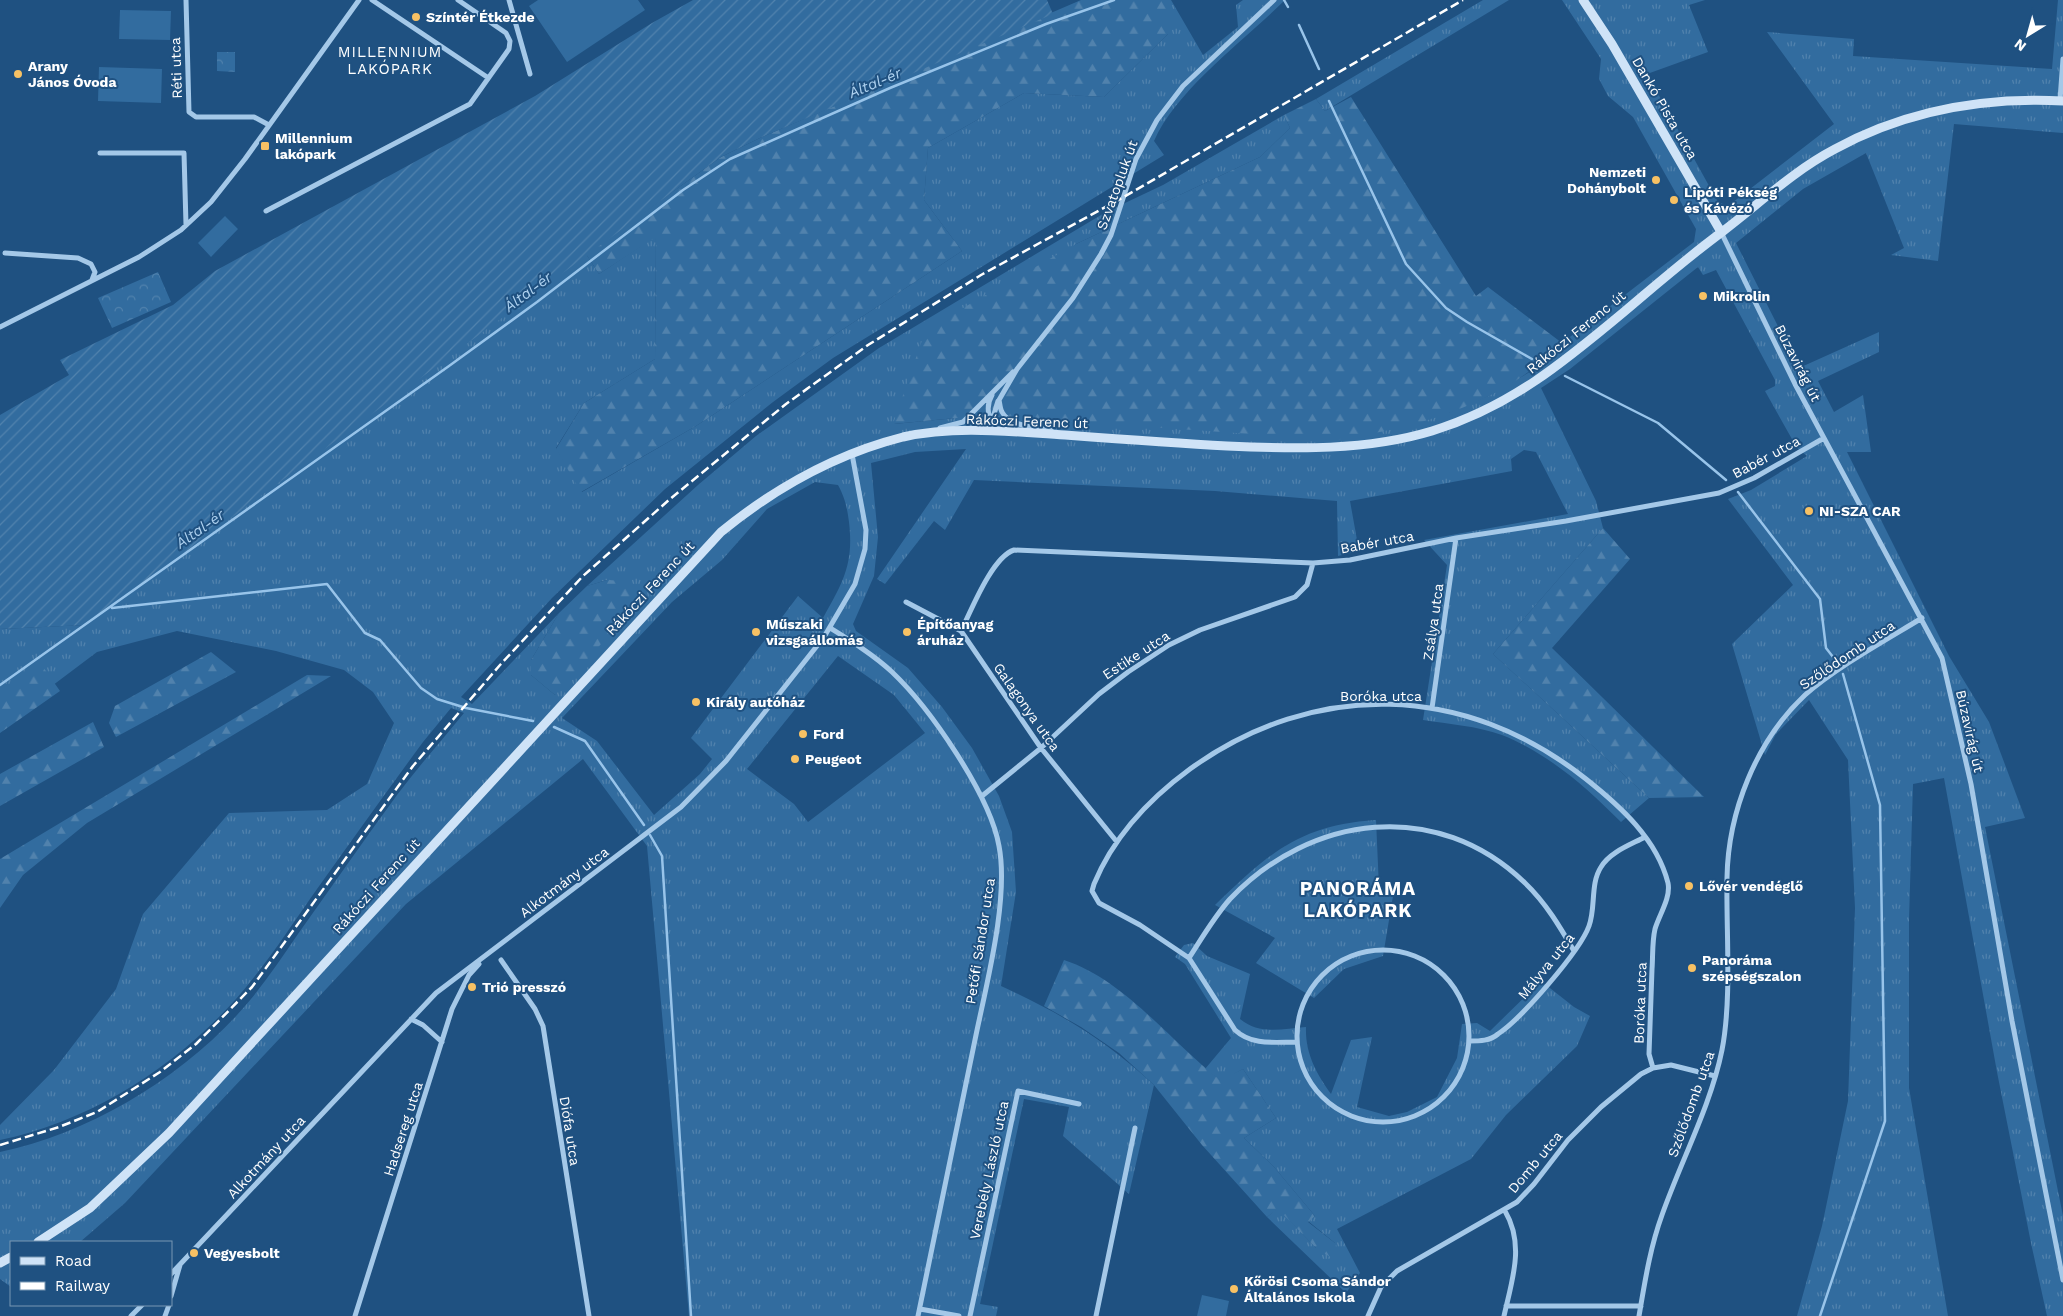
<svg xmlns="http://www.w3.org/2000/svg" width="2063" height="1316" font-family="'Work Sans',sans-serif">
	<style>
		.grass { fill: url(#grass-tufts); fill-rule: evenodd }
		.forest { fill: url(#forest-firs) }
		.park { fill: url(#park-crowns) }
		.garden { fill: url(#garden-furrows) }
		.pitch { fill: #326c9f }
		.lines { fill: none; stroke-linecap: round; stroke-linejoin: round }
		.stream { stroke: #98c4ea; stroke-width: 2.5 }
		.street { stroke: #a4c8e8; stroke-width: 5 }
		.secondary { stroke: #cfe3f7; stroke-width: 9 }
		.rail { stroke: #fff; stroke-width: 2.5; stroke-dasharray: 9 4; stroke-linecap: butt }
		.poi-dot { fill: #f7c164; stroke: #1f5181; stroke-width: 2 }
		.labels { text-anchor: middle; dominant-baseline: central; stroke-width: 4; stroke-linejoin: round; paint-order: stroke }
		.poi-label { font-size: 14px; font-weight: bold; fill: #fff; stroke: #1f5181; text-anchor: start }
		.street-label { font-size: 14px; fill: #fff; stroke: #1f5181 }
		.neighbourhood-label { font-size: 15px; letter-spacing: 1px; fill: #fff; stroke: #1f5181 }
		.water-label { font-size: 15px; font-style: italic; fill: #afd2f0; stroke: #1f5181 }
		.district-label { font-size: 19px; font-weight: bold; letter-spacing: 1px; fill: #fff; stroke: #1f5181 }
	</style>
	<defs>
		<pattern id="grass-tufts" width="24" height="20" patternUnits="userSpaceOnUse" patternTransform="scale(1.25)"><rect width="24" height="20" fill="#326c9f"/><path d="M3 7l-1-3M5 7V3M7 7l1-3M15 17l-1-3M17 17v-4M19 17l1-3" fill="none" stroke="#5182ad"/></pattern>
		<pattern id="forest-firs" width="22" height="20" patternUnits="userSpaceOnUse" patternTransform="scale(1.25)"><rect width="22" height="20" fill="#326c9f"/><path d="M5 1l3.5 6h-7zM16 11l3.5 6h-7z" fill="#5182ad"/></pattern>
		<pattern id="park-crowns" width="20" height="18" patternUnits="userSpaceOnUse" patternTransform="scale(1.25)"><rect width="20" height="18" fill="#326c9f"/><path d="M2 6a3 3 0 1 1 6 0M12 15a3 3 0 1 1 6 0" fill="none" stroke="#5182ad"/></pattern>
		<pattern id="garden-furrows" width="10" height="10" patternUnits="userSpaceOnUse" patternTransform="scale(1.25)"><rect width="10" height="10" fill="#326c9f"/><path d="M-1 1l2-2M0 10L10 0M9 11l2-2" fill="none" stroke="#5182ad"/></pattern>
	</defs>
	<rect width="100%" height="100%" fill="#1f5181"/>
	<path class="grass" d="M1168,0H1171L1203,55L1238,27L1236,5L1243,0H1285C1244,41 1177,89 1154,141L1164,155L833,358L773,402L665,489L552,598L461,697L472,704L559,613L531,660V675L555,695L607,580L587,586L698,485L756,436L879,348L1106,212L1163,185L1284,115L1290,128L1260,157L1076,244L894,424L956,418L1448,413L1488,396L1528,373L1562,343L1694,242L1696,229L1633,117L1608,96L1599,79L1601,59L1562,0H1705L1689,5L1708,52L1647,74L1718,202L1728,206L1834,124L1767,32L1854,39L1853,56L2052,69L2058,0H2063V133L1954,124L1938,261L1891,255L1904,248L1866,153L1803,189L1736,243L1799,368L1879,332V352L1818,381L1834,412L1863,395L1871,452H1847L1949,656L1989,722L2025,818L1985,827L2063,1216V1316H2047L2031,1243L1997,1072L1944,778L1913,784L1909,920V1088L1948,1316H1797L1822,1226L1848,1101L1855,908L1848,760L1809,700L1776,734L1765,755L1732,644L1793,585L1728,499L1751,490L1807,456L1797,448L1765,391L1775,386V380L1716,270L1703,275L1698,267L1570,369L1541,388L1596,501L1603,528L1493,654L1649,798L1621,822C1586,787 1549,754 1502,735C1477,726 1449,724 1423,720L1447,565L1424,540L1568,514L1536,452L1524,450L1511,459L1512,471L1350,501L1359,551L1338,556L1337,501L1215,491L974,480L945,530L934,521L885,584L877,579L966,449L915,452L871,463L878,537L874,576L853,624L856,631L908,668L942,707L972,748L999,796L1012,832L1016,892L1001,986C1063,1015 1103,1038 1154,1085L1129,1194L1063,1136L1069,1107L1024,1099L980,1304L998,1307L996,1316H689L647,846L583,759L406,904L125,1203L80,1242H11V1287L0,1279V1152C93,1133 191,1072 251,999C268,978 283,956 298,934C331,888 363,841 397,795C418,767 442,740 464,713L451,708L423,742C387,791 352,840 317,889C291,926 266,965 236,999C175,1067 91,1121 0,1140V1125L54,1070L116,989L143,914L229,813L327,810L367,784L394,723L373,692L344,670L276,651L177,631L97,652L0,725V629L86,625L586,254L599,274L656,236L655,359L584,403L556,448L582,492L696,426L962,251L924,200L928,148L1024,93L1104,97L1168,34ZM815,482L838,485C845,498 847,507 849,522C854,564 843,582 823,618L798,596L691,738L712,759L700,774L654,815L597,741L562,718L672,602L722,560L767,509ZM838,656L894,695L925,733L808,822L794,804L747,769Z
		M1483,0H1509L1325,111L1316,99Z
		M1376,820L1379,888L1394,890L1383,956L1344,969L1314,998L1256,963L1275,938L1215,905C1268,854 1299,825 1376,820Z
		M1193,943L1207,956L1250,974L1240,1019C1259,1035 1282,1029 1306,1027C1305,1053 1316,1073 1331,1094L1351,1040L1372,1037L1357,1107L1389,1116L1407,1112L1437,1097L1457,1058L1462,1024L1477,1023L1490,1031L1541,981L1574,1007L1590,1016L1577,1046L1506,1115L1471,1159L1337,1229L1360,1273L1346,1293L1267,1217L1278,1208L1316,1248L1335,1243L1308,1221L1315,1216L1274,1167L1244,1138L1276,1118L1243,1069L1221,1081L1205,1069L1231,1038L1185,964L1175,957L1184,945Z"/>
	<path class="forest" d="M1081,0H1168V34L1104,97L1024,93L928,148L924,200L962,251L696,426L581,492L556,449L584,403L655,359L656,237L599,274L586,254L721,157L762,137Z
		M1351,97L1476,296L1488,287L1562,343C1551,353 1540,364 1527,373C1471,413 1401,430 1335,440L1022,418H956L893,424L926,329L1076,244L1260,157L1290,128L1284,115L1316,99L1325,111Z
		M1603,528L1630,559L1552,648L1704,797L1649,798L1493,654Z
		M607,580L627,581L641,595L638,603L555,695L531,675V660L559,613L587,586Z
		M211,652L236,672L116,737L109,723L115,706Z
		M43,667L60,691L0,733V698Z
		M307,675L331,676L87,823L23,875L0,908V859Z
		M93,722L104,747L0,806V774Z
		M1064,960C1125,980 1170,1041 1220,1080L1243,1069L1276,1118L1244,1138L1274,1167L1315,1216L1308,1222L1335,1243L1349,1269L1316,1248L1278,1209L1267,1217L1202,1145L1154,1085L1119,1053L1081,1027L1044,1006Z"/>
	<path class="park" d="M217,52H235V72L217,71Z
		M158,272L171,302L112,328L98,298Z"/>
	<path class="garden" d="M693,0H1047L1053,14L762,137L721,157L682,185L86,625L0,629V415L69,375L60,360L173,305L215,271L535,96L652,23Z"/>
	<path class="pitch" d="M538,0H638L645,10L567,62L529,6Z
		M120,10L171,11L170,40L119,39Z
		M99,67L162,69L161,103L98,101Z
		M225,216L238,229L211,257L198,243Z
		M1202,1295L1229,1301L1226,1316H1197Z"/>
	<g class="lines">
		<path class="stream" d="M1284,0L1288,7
			M1299,25L1319,69
			M1329,101L1406,264L1446,308L1467,322L1532,359
			M1565,376L1658,423L1726,480
			M1738,492L1820,599L1826,648L1833,657
			M112,608L327,584L365,633L380,640L421,688L437,699L466,708L533,721
			M0,685L449,366L537,302L683,190L730,159L890,88L1046,24L1114,0
			M554,727L585,741L644,825
			M650,835L662,856L691,1316
			M1820,1316L1885,1121L1880,805L1843,674"/>
		<path class="street" d="M186,0L189,112L196,117H254L269,125
			M372,0L487,77
			M509,0L530,74
			M2060,100L2063,59
			M100,153H184L186,225
			M266,211L470,104L509,49L510,41L506,33L458,0
			M1721,232L1795,384L1942,658L1971,784L2012,1021L2063,1280
			M5,253L78,258L91,264L95,272L92,280
			M0,327L139,257L181,230L211,202L245,159L359,0
			M992,395C985,407 988,421 999,431
			M991,424L998,401
			M940,428L963,422L1013,372
			M1051,430C1038,428 1009,426 1002,412C1000,409 1000,404 999,400L1017,369L1073,298L1101,254L1111,235L1136,159L1157,120L1183,86L1274,0
			M906,602L961,631L1041,748L1117,842
			M830,628C851,641 874,655 892,672C930,708 990,795 999,846C1009,898 987,982 976,1035C957,1129 937,1222 918,1316
			M961,631C971,611 992,557 1014,550L1313,563L1350,560L1456,538L1566,521L1719,493L1754,478L1824,438
			M1432,708L1456,538
			M982,796L1041,748L1099,694L1128,672L1169,645L1200,630L1295,597L1307,585L1313,563
			M1297 1036a86 86 0 1 1 172 0a86 86 0 1 1-172 0Z
			M1189,958C1202,938 1214,917 1230,899C1311,814 1437,798 1525,883C1546,903 1560,927 1574,951
			M501,960L535,1009L543,1026L589,1316
			M411,1019L423,1025L442,1042
			M1469,1041C1480,1041 1490,1041 1498,1034C1521,1019 1580,951 1589,926C1596,907 1590,884 1601,867C1610,852 1630,845 1645,837
			M1297,1042C1275,1042 1252,1046 1235,1030L1189,958L1140,925L1099,903L1092,891L1094,884C1113,838 1149,799 1190,769C1315,679 1465,683 1586,779C1620,806 1657,839 1668,883C1671,898 1659,915 1655,929C1652,942 1653,956 1652,969C1651,998 1650,1026 1649,1054L1653,1068
			M171,1274L436,993L681,807L726,761L824,637L855,584L865,549L866,530L852,454
			M171,1296L180,1265
			M1506,1306H1641
			M920,1309L959,1316
			M131,1316L142,1305
			M165,1316L169,1305
			M355,1316L452,1009L469,975L479,964
			M970,1316L1018,1091L1079,1104
			M1096,1316L1135,1128
			M1368,1316L1381,1287L1397,1271L1517,1202L1534,1184L1568,1140L1601,1107L1641,1074L1653,1068L1671,1065L1715,1076
			M1504,1316C1512,1280 1525,1245 1505,1211
			M1639,1316C1645,1281 1650,1248 1662,1215C1681,1161 1711,1105 1722,1050C1732,999 1726,931 1727,878C1728,812 1756,741 1805,695C1835,668 1886,640 1922,618"/>
		<path class="secondary" d="M1583,0L1612,44L1721,232
			M38,1242L90,1208L169,1133L721,532C775,488 836,454 903,437C956,425 1013,432 1065,435C1119,439 1173,443 1227,446C1296,449 1366,451 1432,431C1510,407 1564,362 1625,311C1657,284 1688,257 1722,232C1759,204 1793,171 1835,149C1905,111 1984,97 2063,101
			M0,1263L11,1257"/>
		<path class="rail" d="M0,1145L59,1127L97,1112L160,1072L196,1044L252,987L413,766L500,665L583,576L670,499L786,404L868,345L981,275L1122,198L1463,0"/>
	</g>
	<g class="poi-dot">
		<circle cx="416" cy="17" r="5"/>
		<circle cx="18" cy="74" r="5"/>
		<rect x="260" y="141" width="10" height="10" rx="2.5"/>
		<circle cx="1656" cy="180" r="5"/>
		<circle cx="1674" cy="200" r="5"/>
		<circle cx="1703" cy="296" r="5"/>
		<circle cx="1809" cy="511" r="5"/>
		<circle cx="756" cy="632" r="5"/>
		<circle cx="907" cy="632" r="5"/>
		<circle cx="696" cy="702" r="5"/>
		<circle cx="803" cy="734" r="5"/>
		<circle cx="795" cy="759" r="5"/>
		<circle cx="1689" cy="886" r="5"/>
		<circle cx="1692" cy="968" r="5"/>
		<circle cx="472" cy="987" r="5"/>
		<circle cx="194" cy="1253" r="5"/>
		<circle cx="1234" cy="1289" r="5"/>
	</g>
	<g class="labels">
		<g class="poi-label">
			<text x="426" y="17">Színtér Étkezde</text>
			<text x="28" y="66">Arany<tspan x="28" dy="16">János Óvoda</tspan></text>
			<text x="275" y="138">Millennium<tspan x="275" dy="16">lakópark</tspan></text>
			<text x="1646" y="172" text-anchor="end">Nemzeti<tspan x="1646" dy="16">Dohánybolt</tspan></text>
			<text x="1684" y="192">Lipóti Pékség<tspan x="1684" dy="16">és Kávézó</tspan></text>
			<text x="1713" y="296">Mikrolin</text>
			<text x="1819" y="511">NI-SZA CAR</text>
			<text x="766" y="624">Műszaki<tspan x="766" dy="16">vizsgaállomás</tspan></text>
			<text x="917" y="624">Építőanyag<tspan x="917" dy="16">áruház</tspan></text>
			<text x="706" y="702">Király autóház</text>
			<text x="813" y="734">Ford</text>
			<text x="805" y="759">Peugeot</text>
			<text x="1699" y="886">Lővér vendéglő</text>
			<text x="1702" y="960">Panoráma<tspan x="1702" dy="16">szépségszalon</tspan></text>
			<text x="482" y="987">Trió presszó</text>
			<text x="204" y="1253">Vegyesbolt</text>
			<text x="1244" y="1281">Kőrösi Csoma Sándor<tspan x="1244" dy="16">Általános Iskola</tspan></text>
		</g>
		<g class="street-label">
			<text transform="translate(176 68) rotate(-92)">Réti utca</text>
			<text transform="translate(1665 108) rotate(60)">Dankó Pista utca</text>
			<text transform="translate(1117 185) rotate(-70)">Szvatopluk út</text>
			<text transform="translate(1576 332) rotate(-39)">Rákóczi Ferenc út</text>
			<text transform="translate(1798 363) rotate(63)">Búzavirág út</text>
			<text transform="translate(1027 421) rotate(2)">Rákóczi Ferenc út</text>
			<text transform="translate(1766 457) rotate(-28)">Babér utca</text>
			<text transform="translate(1377 542) rotate(-10)">Babér utca</text>
			<text transform="translate(650 588) rotate(-47)">Rákóczi Ferenc út</text>
			<text transform="translate(1433 622) rotate(-82)">Zsálya utca</text>
			<text transform="translate(1136 655) rotate(-33)">Estike utca</text>
			<text transform="translate(1847 655) rotate(-34)">Szőlődomb utca</text>
			<text x="1381" y="696">Boróka utca</text>
			<text transform="translate(1027 707) rotate(55)">Galagonya utca</text>
			<text transform="translate(1970 731) rotate(77)">Búzavirág út</text>
			<text transform="translate(564 882) rotate(-37)">Alkotmány utca</text>
			<text transform="translate(376 886) rotate(-48)">Rákóczi Ferenc út</text>
			<text transform="translate(980 941) rotate(-81)">Petőfi Sándor utca</text>
			<text transform="translate(1546 966) rotate(-51)">Mályva utca</text>
			<text transform="translate(1640 1003) rotate(-88)">Boróka utca</text>
			<text transform="translate(1691 1104) rotate(-70)">Szőlődomb utca</text>
			<text transform="translate(403 1129) rotate(-72)">Hadsereg utca</text>
			<text transform="translate(570 1131) rotate(81)">Diófa utca</text>
			<text transform="translate(266 1157) rotate(-47)">Alkotmány utca</text>
			<text transform="translate(1535 1162) rotate(-50)">Domb utca</text>
			<text transform="translate(989 1170) rotate(-78)">Verebély László utca</text>
		</g>
		<g class="neighbourhood-label">
			<text x="390" y="52">MILLENNIUM<tspan x="390" dy="17">LAKÓPARK</tspan></text>
		</g>
		<g class="water-label">
			<text transform="translate(875 83) rotate(-23)">Által-ér</text>
			<text transform="translate(528 292) rotate(-37)">Által-ér</text>
			<text transform="translate(200 529) rotate(-35)">Által-ér</text>
		</g>
		<g class="district-label">
			<text x="1358" y="888">PANORÁMA<tspan x="1358" dy="22">LAKÓPARK</tspan></text>
		</g>
	</g>
	<rect x="10" y="1241" width="162" height="65" fill="#1f5181" stroke="#7997b3"/>
	<rect x="20" y="1257" width="25" height="8" fill="#cfe3f7" stroke="#7997b3"/>
	<text x="55" y="1266" font-size="15" fill="#ffffff">Road</text>
	<rect x="20" y="1282" width="25" height="8" fill="#ffffff" stroke="#7997b3"/>
	<text x="55" y="1291" font-size="15" fill="#ffffff">Railway</text>
	<g transform="translate(2028 35) rotate(217)" stroke="#1f5181" stroke-width="4" paint-order="stroke">
	<path d="M0-4L9 19L0 12L-9 19Z" fill="#ffffff"/>
	<text y="-8" font-size="14" font-weight="bold" text-anchor="middle" fill="#ffffff">N</text>
	</g>
</svg>
